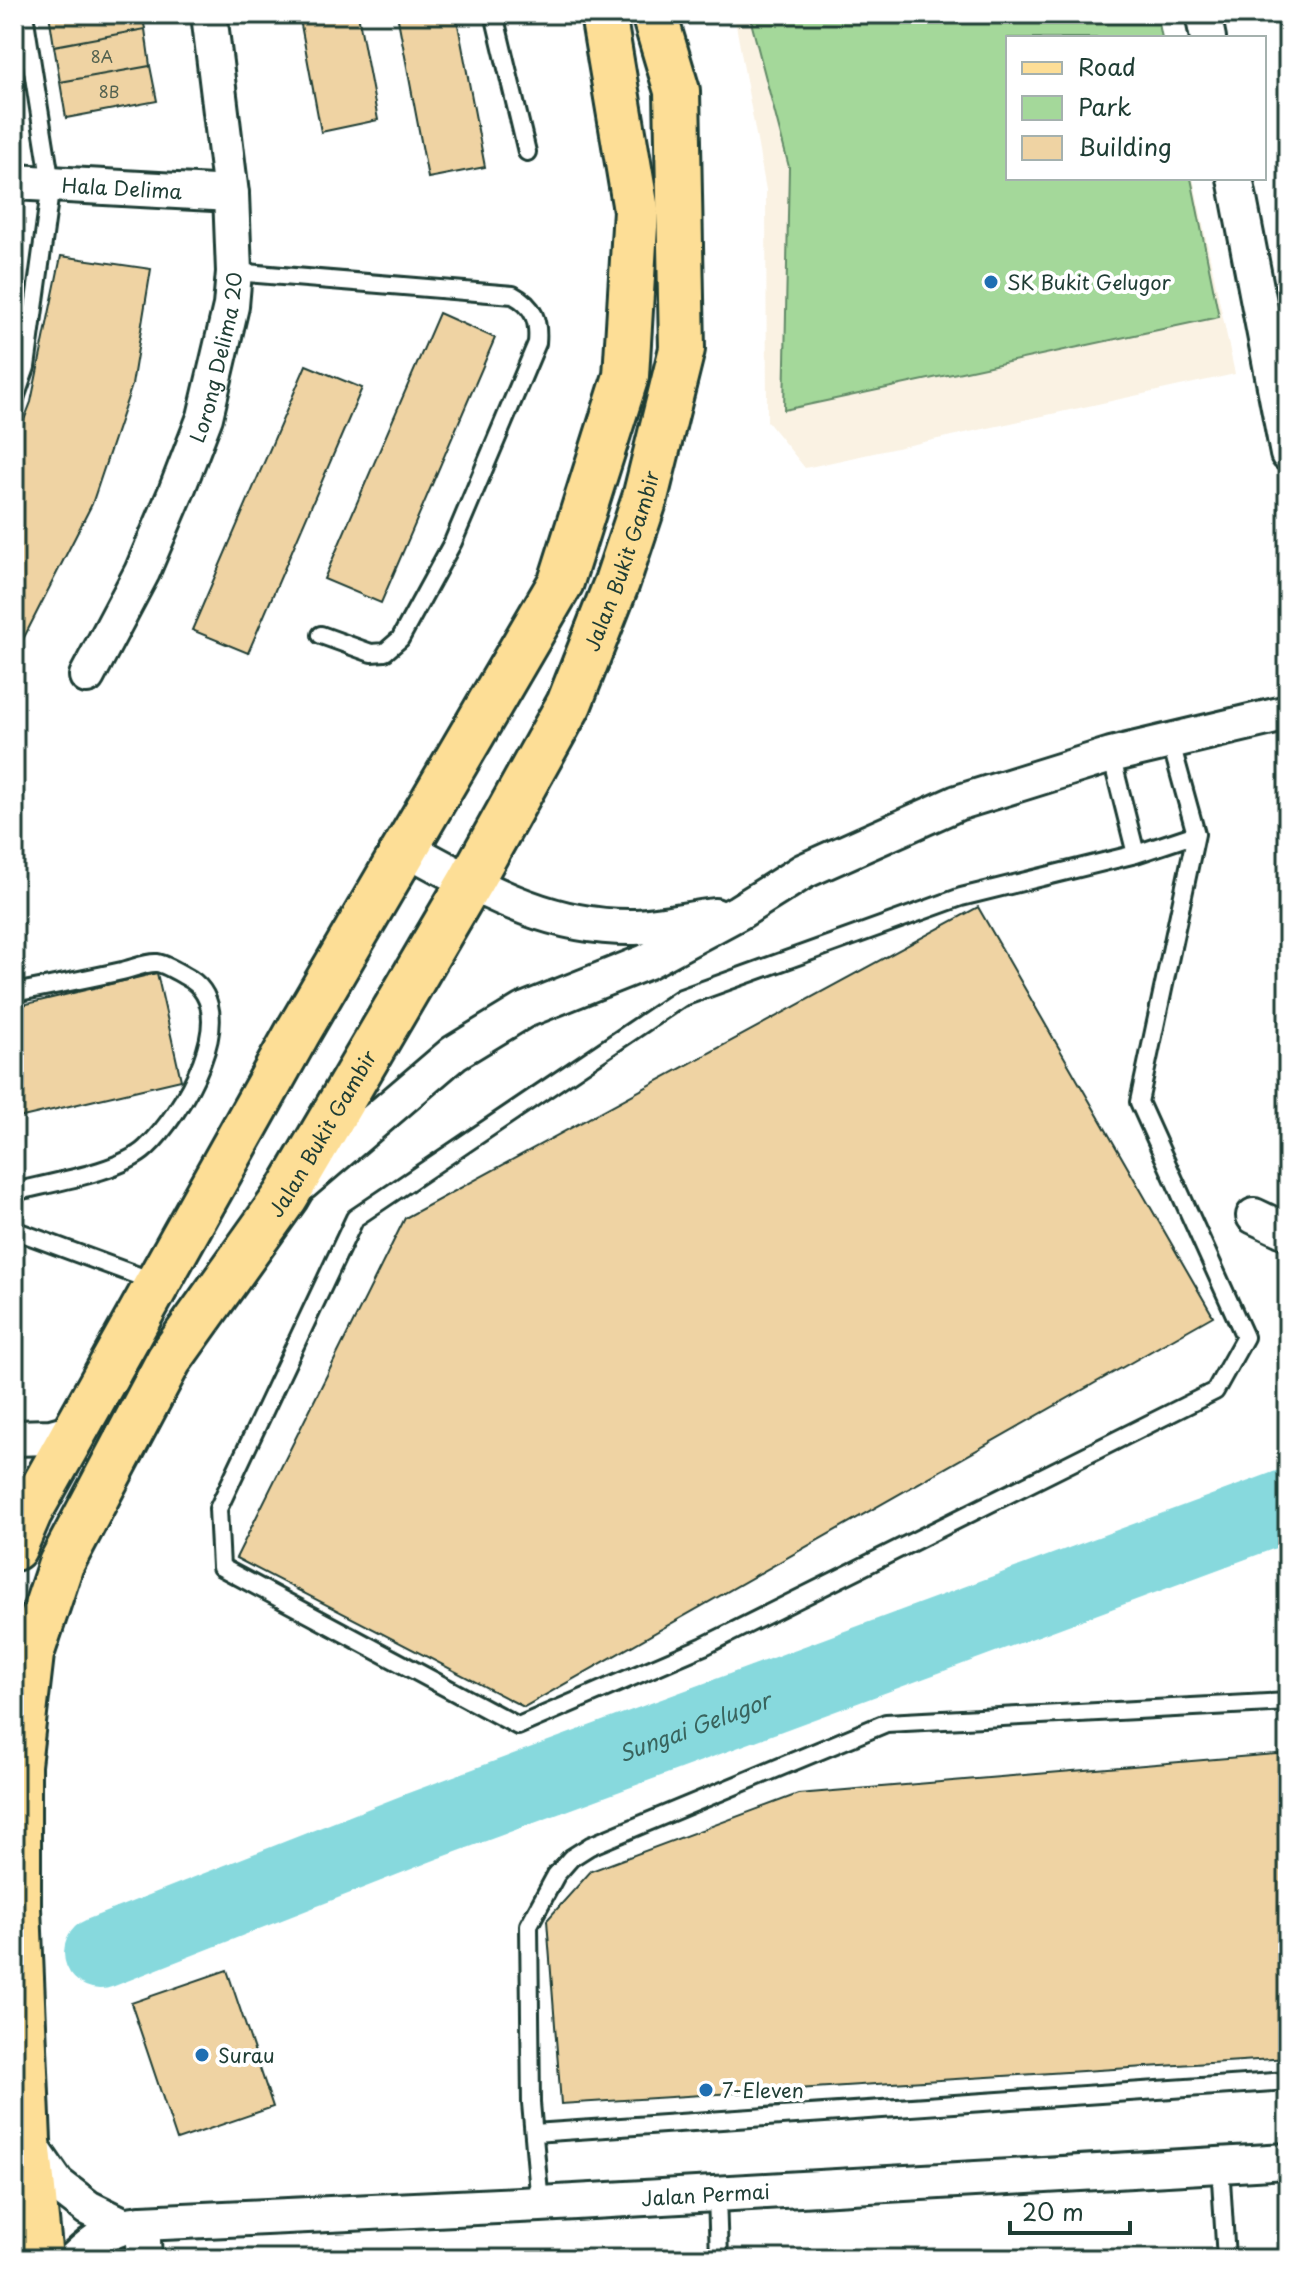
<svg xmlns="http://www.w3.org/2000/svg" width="1302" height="2273" font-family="'Playpen Sans',sans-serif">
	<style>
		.built { fill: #faf2e3 }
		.green { fill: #a4d89a; stroke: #628a67; stroke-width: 2 }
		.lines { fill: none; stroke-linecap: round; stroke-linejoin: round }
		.river { stroke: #87d9dd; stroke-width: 72 }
		.building { fill: #efd3a3; stroke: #1f3d34; stroke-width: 2 }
		.lane-casing { stroke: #1f3d34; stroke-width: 22 }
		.street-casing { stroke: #1f3d34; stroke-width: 40 }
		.primary-casing { stroke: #1f3d34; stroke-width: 50 }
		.lane { stroke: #fff; stroke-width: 16 }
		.street { stroke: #fff; stroke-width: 34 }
		.primary { stroke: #fdde96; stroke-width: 44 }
		.poi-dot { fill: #1f6fb2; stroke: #fff; stroke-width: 3 }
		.labels { text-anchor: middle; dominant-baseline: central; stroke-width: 8; stroke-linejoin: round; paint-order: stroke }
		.number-label { font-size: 16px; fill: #536250 }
		.street-label { font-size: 20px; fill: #1f3d34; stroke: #fff }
		.poi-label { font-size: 20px; fill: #1f3d34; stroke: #fff; text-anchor: start }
		.water-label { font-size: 22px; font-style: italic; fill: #39645e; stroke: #fff }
	</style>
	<rect width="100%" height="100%" fill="#fff"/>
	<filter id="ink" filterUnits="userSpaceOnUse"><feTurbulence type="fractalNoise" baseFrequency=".0125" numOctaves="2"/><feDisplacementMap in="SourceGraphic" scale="16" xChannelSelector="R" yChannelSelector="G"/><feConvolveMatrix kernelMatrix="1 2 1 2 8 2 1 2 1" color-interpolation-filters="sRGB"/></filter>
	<g filter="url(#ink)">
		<path class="built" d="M734,14H1158L1163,38H1008V178H1193L1235,374L805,468L767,421L766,190Z"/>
		<path class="green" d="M749,14H1157L1162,38H1008V178H1191L1219,317L784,410L789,167Z"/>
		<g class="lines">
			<path class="river" id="s1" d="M100,1953L420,1827L1288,1505"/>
		</g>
		<path class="building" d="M49,14H142L145,29L54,46Z
			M299,14H358L378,120L321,132Z
			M397,14H456L485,167L428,178Z
			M145,29L150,66L60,82L54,46Z
			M18,54L25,90L14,93V55Z
			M150,66L157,101L66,118L60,82Z
			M61,256L151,269L132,385L92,504L14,657V446L31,402Z
			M14,268L23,269L14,325Z
			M439,313L495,338L381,603L324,579Z
			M306,365L362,388L248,653L192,630Z
			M978,907L1213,1316L524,1707L236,1558L405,1218Z
			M157,973L181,1080L14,1119V1007Z
			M1288,1753V2058L561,2104L547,1920L591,1871L798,1794Z
			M227,1970L273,2107L177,2140L131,2003Z"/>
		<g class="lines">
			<defs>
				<path id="lane" d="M494,14L527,152
					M234,272L513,295C534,306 539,321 537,343L453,542L400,639L385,652L371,653L321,635
					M14,401L26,367L51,184L24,14
					M1171,743L1196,834
					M1111,755L1136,854
					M1196,834L1139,1102L1245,1337L1215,1391L704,1646L518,1726L221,1567L218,1509L355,1218L681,998L961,897L1136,854Z
					M14,993C50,986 86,979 122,971C132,969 147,962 157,963C165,964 178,972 185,976C248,1008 180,1117 146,1148C121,1172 49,1183 14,1192
					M14,1230L155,1282
					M534,2133L1288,2081
					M1220,2164L1226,2259
					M717,2194L719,2259
					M540,2204L531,2103L529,1925L556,1875L571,1858L590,1846L886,1723L1288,1702"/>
				<g id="street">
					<path d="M1203,14L1208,38"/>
					<path d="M1235,178L1288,454"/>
					<path id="s2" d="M14,182L231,194"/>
					<path id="s3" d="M87,676L142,572L176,492L205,417L231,306L234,272L231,194L209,14"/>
					<path d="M404,847C479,887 546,929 635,927C661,926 689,919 715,916"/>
					<path d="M302,1183L454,1053L523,1011L646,962L739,912L804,871L957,803L1111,755L1288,713"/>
					<path d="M1254,1216L1288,1232"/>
					<path d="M14,1438L51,1437L76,1430"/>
					<path d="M28,2142L57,2184L88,2208L123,2225"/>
					<path d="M142,2223L144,2259"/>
					<path id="s4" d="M75,2259C95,2240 115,2225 142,2223L540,2204L1288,2161"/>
				</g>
				<g id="primary">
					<path d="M14,1548L29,1513L298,1032L561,582L626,376L636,210L603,14"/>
					<path id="s5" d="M40,2259L28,2141L18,1908V1765L31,1654L61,1564L169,1360L286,1196L470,882L569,704L617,582L645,498L682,349L677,91L654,14"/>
				</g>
			</defs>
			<use href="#lane" class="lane-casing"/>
			<use href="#street" class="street-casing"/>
			<use href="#primary" class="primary-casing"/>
			<use href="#lane" class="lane"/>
			<use href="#street" class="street"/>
			<use href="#primary" class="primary"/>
		</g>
	</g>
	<g class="poi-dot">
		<circle cx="991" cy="282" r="8"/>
		<circle cx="202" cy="2055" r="8"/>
		<circle cx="706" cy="2090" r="8"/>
	</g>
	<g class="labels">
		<g class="number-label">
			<text x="102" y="56">8A</text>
			<text x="109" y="91">8B</text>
		</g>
		<g class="street-label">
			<text stroke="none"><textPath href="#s2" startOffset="108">Hala Delima</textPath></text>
			<text stroke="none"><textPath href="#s3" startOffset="346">Lorong Delima 20</textPath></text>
			<text stroke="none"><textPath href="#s5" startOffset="1854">Jalan Bukit Gambir</textPath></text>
			<text stroke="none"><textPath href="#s5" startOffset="1206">Jalan Bukit Gambir</textPath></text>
			<text stroke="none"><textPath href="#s4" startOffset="642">Jalan Permai</textPath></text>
		</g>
		<g class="poi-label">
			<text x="1007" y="282">SK Bukit Gelugor</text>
			<text x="218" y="2055">Surau</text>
			<text x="722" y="2090">7-Eleven</text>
		</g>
		<g class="water-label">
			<text stroke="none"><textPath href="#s1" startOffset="636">Sungai Gelugor</textPath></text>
		</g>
	</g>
	<rect width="1302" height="2273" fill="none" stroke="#fff" stroke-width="48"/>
	<rect x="24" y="24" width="1254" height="2225" fill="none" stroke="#1f3d34" stroke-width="3" filter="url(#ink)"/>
	<rect x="1006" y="36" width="260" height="144" fill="#ffffff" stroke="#a5b1ae" stroke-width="2"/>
	<rect x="1022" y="62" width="40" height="12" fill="#fdde96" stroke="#a5b1ae" stroke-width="2"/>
	<text x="1078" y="76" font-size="24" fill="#1f3d34">Road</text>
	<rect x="1022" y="96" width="40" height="24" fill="#a4d89a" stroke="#a5b1ae" stroke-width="2"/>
	<text x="1078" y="116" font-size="24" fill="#1f3d34">Park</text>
	<rect x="1022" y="136" width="40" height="24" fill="#efd3a3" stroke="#a5b1ae" stroke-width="2"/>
	<text x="1078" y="156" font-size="24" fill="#1f3d34">Building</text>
	<path d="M1010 2221v12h120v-12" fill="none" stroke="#1f3d34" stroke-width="4"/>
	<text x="1022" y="2221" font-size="24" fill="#1f3d34" stroke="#ffffff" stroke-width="6" paint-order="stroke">20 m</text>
</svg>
